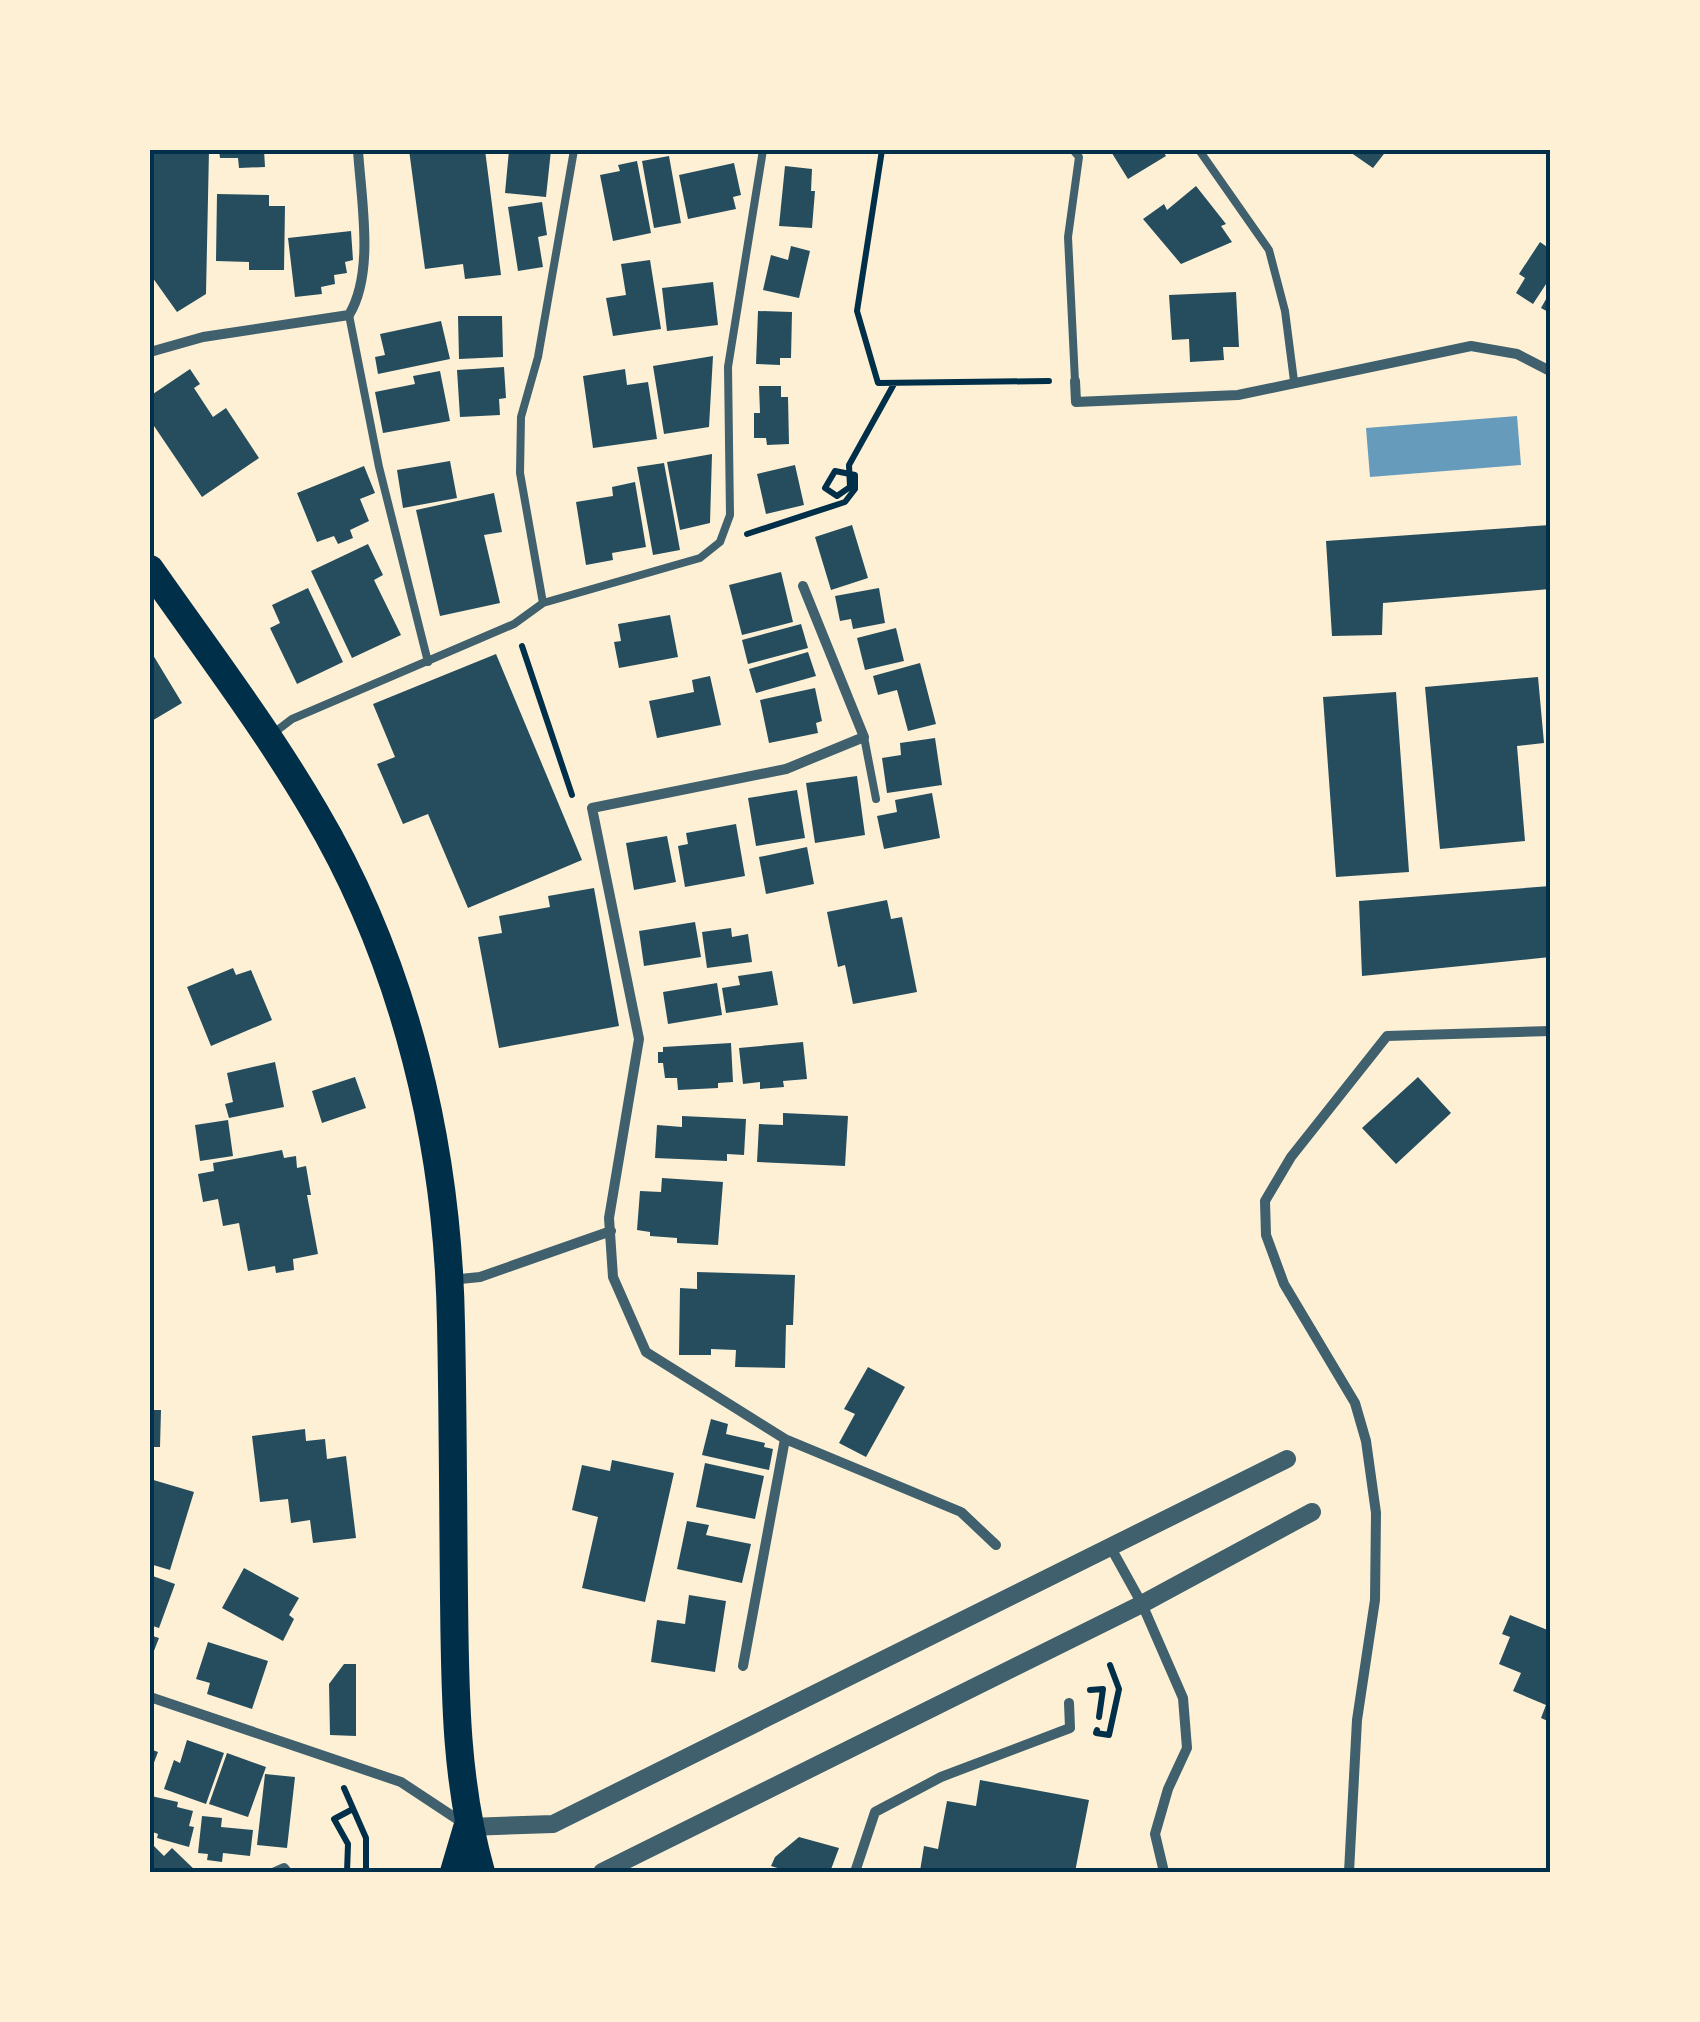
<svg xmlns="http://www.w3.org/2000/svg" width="1700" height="2022" font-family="Lato,sans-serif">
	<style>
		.water { fill: #669bbc }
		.building { fill: #264d5e }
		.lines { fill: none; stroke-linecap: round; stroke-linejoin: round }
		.path { stroke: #003049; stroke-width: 6 }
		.service { stroke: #3f606c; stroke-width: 8 }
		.minor { stroke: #3f606c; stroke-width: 10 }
		.tertiary { stroke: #3f606c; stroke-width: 18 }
		.trunk { stroke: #003049; stroke-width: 28 }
		.neatline { fill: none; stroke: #003049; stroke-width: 4 }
	</style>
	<rect width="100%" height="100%" fill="#fdf0d5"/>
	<path class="water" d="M1517,416L1521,465L1370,477L1366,428Z"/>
	<path class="building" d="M158,150H209L206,294L177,312L150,274V156Z
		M219,150H264L265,167L239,168L238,158H220Z
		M409,150H485L501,275L465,279L463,264L425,269Z
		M509,150H551L546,197L505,193Z
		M1110,150H1162L1166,156L1128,179Z
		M1347,150H1387L1373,168Z
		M669,156L681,223L654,228L642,161Z
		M637,161L651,233L613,241L600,175L620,171L618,165Z
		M734,163L741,195L733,197L736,209L688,219L679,175Z
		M785,166L812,169L811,191H815L812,228L779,226Z
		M1196,186L1226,224L1221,226L1232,242L1181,264L1143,219L1164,204L1167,210Z
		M217,194L269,195V206H285L284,270H249V262L216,261Z
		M542,202L547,235L538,237L543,267L518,271L508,207Z
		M351,231L353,260L345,262L347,273L334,275L335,284L321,287L322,294L295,297L288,238Z
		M1540,242L1550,249V278L1533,304L1516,293L1525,278L1519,274Z
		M791,246L810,251L799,298L763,290L771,255L788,260Z
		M650,260L661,329L613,336L606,298L626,295L621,264Z
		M713,282L718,325L667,331L662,288Z
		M1236,292L1239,347H1223L1224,360L1190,362L1189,339L1172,340L1169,295Z
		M1550,292V313L1541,308Z
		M758,311L792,312L791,358H780V365L756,364Z
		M458,316H502L503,357L459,359Z
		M441,321L450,359L378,374L375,357L385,355L380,334Z
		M713,356L709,427L664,434L653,366Z
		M504,367L506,398L499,399L500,415L460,417L457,370Z
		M190,369L200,384L194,388L213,417L226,408L259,458L202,497L150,420V396Z
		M625,369L627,385L648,382L657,439L593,448L583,376Z
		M440,371L450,421L383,433L375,392L415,384L413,376Z
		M759,386H781V397H788L789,444L767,445L766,438H754V413H760Z
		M712,454L710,523L680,530L667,462Z
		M450,461L457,498L403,508L397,470Z
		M664,463L680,550L653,555L637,467Z
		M795,465L804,505L766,514L757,474Z
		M364,466L375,493L360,499L369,521L350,530L353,538L338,544L334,536L317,542L297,493Z
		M635,482L646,547L612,553L613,560L586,565L576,502L613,496L612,487Z
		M494,493L502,532L484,535L500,603L440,616L416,510Z
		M852,525L868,578L831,590L815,537Z
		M1550,525V589L1383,603L1382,635L1332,636L1326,541Z
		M368,544L383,575L374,580L401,635L352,658L311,571Z
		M781,572L793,622L742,635L729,585Z
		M308,588L343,662L297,684L270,628L280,623L272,605Z
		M879,588L885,623L853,629L851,619L840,621L835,596Z
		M670,615L678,657L619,668L614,642L621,641L618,624Z
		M801,624L808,648L748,664L742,640Z
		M896,628L904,661L865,670L857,638Z
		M150,650L182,703L150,722Z
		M808,652L816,676L756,693L749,669Z
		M496,654L582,860L468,908L428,814L403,824L377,764L395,757L373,704Z
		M920,663L936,724L908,731L897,690L878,695L873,676Z
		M710,676L721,725L657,738L649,701L694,692L692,680Z
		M1538,677L1544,743L1517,746L1525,841L1440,849L1425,687Z
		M815,688L822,721L816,723L818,733L769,743L760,700Z
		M1396,692L1409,872L1336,877L1323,697Z
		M935,738L942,785L887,793L882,758L901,755L900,743Z
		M857,776L865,835L815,843L806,783Z
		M797,790L805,838L756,846L748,798Z
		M932,793L940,838L884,849L877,816L897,812L895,800Z
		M736,824L745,876L685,887L678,846L688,844L686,833Z
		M667,836L676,882L634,890L626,843Z
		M807,847L814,884L766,894L759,857Z
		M1550,886V957L1362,976L1359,901Z
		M594,888L619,1026L499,1048L478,937L502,933L499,916L550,907L548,896Z
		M887,900L891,919L902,917L917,992L853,1004L845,965L838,967L827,912Z
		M695,922L701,957L644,966L639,931Z
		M731,928L732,937L748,934L752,962L707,968L702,932Z
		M233,968L236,975L251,970L272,1020L211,1046L187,987Z
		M772,971L778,1005L726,1013L722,988L740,985L738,976Z
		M717,983L722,1015L668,1024L663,992Z
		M803,1042L807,1079L783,1081L784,1087L760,1089V1082L743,1084L739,1048Z
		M731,1043L733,1082L718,1083V1088L678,1090L677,1078H665L663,1063H658V1052H663V1047Z
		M275,1062L284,1107L229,1118L225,1104L233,1102L227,1073Z
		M355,1077L366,1108L322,1123L312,1091Z
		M1418,1077L1451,1113L1396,1164L1362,1128Z
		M783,1113L848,1116L845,1166L757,1162L759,1124L783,1125Z
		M682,1116L746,1119L744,1155L727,1154V1161L655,1158L657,1125L682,1127Z
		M228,1120L233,1156L200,1161L195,1125Z
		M282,1150L284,1158L296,1156L297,1168L306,1166L311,1195H307L318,1254L293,1259L294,1270L276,1273L275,1266L248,1271L239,1223L223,1226L218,1199L203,1202L198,1174L214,1171L213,1163Z
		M662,1178L723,1182L718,1245L677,1243V1238L650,1236V1232L637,1230L640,1191L661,1192Z
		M697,1272L795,1275L793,1325H786L785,1368L735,1367L736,1350L711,1349V1355H679L680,1288L697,1289Z
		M868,1367L905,1387L866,1457L839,1443L855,1414L844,1409Z
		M150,1410H161L160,1447H150Z
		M711,1419L728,1424L726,1434L765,1443L764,1447L773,1449L769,1470L702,1455Z
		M305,1429L306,1441L325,1439L327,1459L346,1456L356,1538L313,1543L310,1520L291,1523L288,1499L260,1502L252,1436Z
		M612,1460L674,1473L645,1602L582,1588L598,1517L572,1510L582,1465L610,1471Z
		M705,1463L764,1476L755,1519L696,1507Z
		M150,1479L194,1492L170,1570L150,1564Z
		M687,1521L709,1525L706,1535L751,1544L742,1583L677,1569Z
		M244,1568L299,1598L289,1615L294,1619L283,1641L222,1608Z
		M150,1575L175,1584L159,1628L150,1625Z
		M689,1595L726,1601L715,1672L651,1662L657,1620L685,1624Z
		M1510,1615L1550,1631V1722L1541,1718L1546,1705L1513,1691L1521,1673L1499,1664L1510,1637L1502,1634Z
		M150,1635L159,1638L150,1661Z
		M208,1642L268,1661L252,1709L207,1694L210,1683L196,1679Z
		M344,1664H356V1736L330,1735L329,1684Z
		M187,1740L224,1753L206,1804L164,1789L174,1760L180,1763Z
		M150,1749L158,1752L150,1773Z
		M227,1753L266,1767L248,1817L209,1804Z
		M265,1774L295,1777L287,1848L257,1845Z
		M980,1780L1089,1800L1075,1872L920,1871L924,1846L938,1849L947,1801L976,1806Z
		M151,1796L178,1802L177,1807L193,1811L189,1826L194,1827L189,1847L157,1838L158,1834L150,1831Z
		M202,1816L222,1818L221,1827L253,1830L250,1856L223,1853L222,1862L207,1860L208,1854L198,1853Z
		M799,1837L839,1848L830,1872H790L771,1866L775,1857Z
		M150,1842L164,1856L172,1848L197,1872H150Z"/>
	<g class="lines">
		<path class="path" d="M882,150L857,311L878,383L1049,381
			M747,534L845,502L855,489V475L835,471L825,488L837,496L850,487L849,465L894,384
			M522,646L572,795
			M1090,1690L1103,1689L1099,1717
			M1097,1730L1096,1733L1109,1735L1119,1689L1110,1665
			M344,1788L366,1838V1872
			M347,1872L348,1844L334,1819L351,1810"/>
		<path class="service" d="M1073,150L1079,157L1068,237L1075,381
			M1199,150L1269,250L1285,311L1294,381
			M349,315L379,467L428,662
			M543,603L520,473L521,417L538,357L574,150
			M271,735L292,719L514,624L543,603L700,558L720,542L730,515L728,367L763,150
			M864,737L876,799"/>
		<path class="minor" d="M150,352L203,337L349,315C375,272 361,200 358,150
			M1075,381L1076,402L1238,395L1471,346L1517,354L1550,371
			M803,586L864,737L786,769L592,808L639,1039L609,1218L613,1277L646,1352L785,1439L961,1512L996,1545
			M450,1280L480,1277L611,1231
			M1111,1548L1142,1604L1183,1698L1187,1748L1168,1789L1155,1834L1164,1872
			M743,1666L785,1439
			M150,1697L401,1782L463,1823
			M275,1872L284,1868L287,1872
			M855,1872L875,1812L941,1777L1070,1728L1069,1703
			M1349,1872L1357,1720L1375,1600L1376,1513L1366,1441L1355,1403L1284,1284L1266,1235L1265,1201L1291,1157L1387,1036L1550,1031"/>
		<path class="tertiary" d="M468,1827L553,1824L1287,1459
			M602,1872L1142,1604L1312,1512"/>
		<path class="trunk" d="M150,569C206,649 266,728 315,812C406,966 448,1147 451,1324C453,1415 453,1505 454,1596C455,1689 455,1781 481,1872
			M454,1872L467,1828"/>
	</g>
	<rect width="1700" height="2022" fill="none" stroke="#fdf0d5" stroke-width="305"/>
	<rect x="152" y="152" width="1396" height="1718" class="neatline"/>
</svg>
